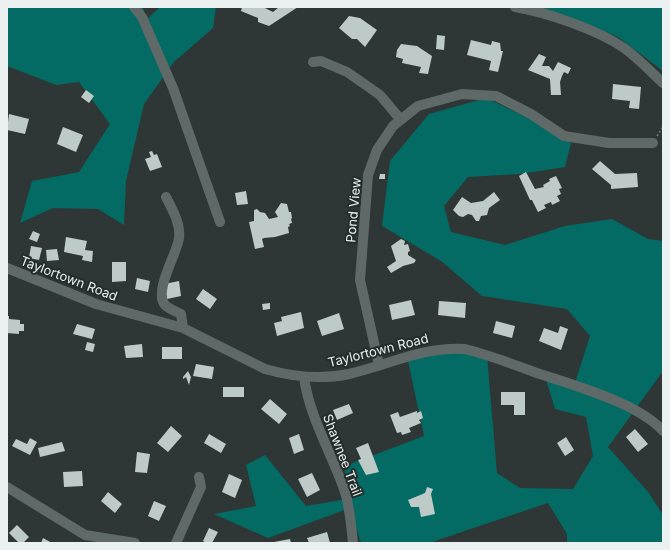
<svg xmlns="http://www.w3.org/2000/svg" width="670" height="550" font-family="Inter,sans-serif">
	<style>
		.forest { fill: #036b63 }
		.building { fill: #becac8 }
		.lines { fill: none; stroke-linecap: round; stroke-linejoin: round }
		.path { stroke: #707877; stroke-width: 1.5; stroke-dasharray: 2 2; stroke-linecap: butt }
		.minor { stroke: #5f6a68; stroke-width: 10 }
		.labels { text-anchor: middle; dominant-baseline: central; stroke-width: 4; stroke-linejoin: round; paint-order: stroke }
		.street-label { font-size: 13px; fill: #ebf1f0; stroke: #242d2c }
	</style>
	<rect width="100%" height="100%" fill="#2e3736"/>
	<path class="forest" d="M7,7H143L146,20L160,7H216L213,28L174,62L144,104L126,181L124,225L98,209L53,208L20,223L32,181L79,172L110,124L79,82L56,85L7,66Z
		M519,7H663V71L618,37L560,14Z
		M486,98L533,120L571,143L565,167L520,174L468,177L444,206L451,232L505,245L565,226L612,219L648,239L663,241V371L608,447L649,493L663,515V543H567V534L548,503L429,543H361L350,508L268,538L214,514L256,506L246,465L265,455L306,506L347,499L345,466L424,436L408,361L447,349L487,356L497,473L520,488L573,489L593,456L586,417L555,409L545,376L574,386L590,336L567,309L482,296L441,261L382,226L390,161L429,114Z"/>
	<path class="building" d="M242,7H263L273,12L279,7H298L269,26L258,22V18L241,11Z
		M349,16L360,18L377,30L365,47L357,39H352L339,28Z
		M437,35L445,36L444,50L436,49Z
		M471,40L491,45L492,41L500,43L501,51H503L498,72L489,70L491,61L467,55Z
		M401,44L417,46L432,56L428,74L419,73L421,67L402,63L403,59L396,57L397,50Z
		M539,54L546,57L542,66H549L553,71L558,62L571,68L568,74L564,72L562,76L560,82L561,95H551L550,79L528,70Z
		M613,84L641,87L639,109L629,108L630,101L612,99Z
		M86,90L94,96L89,103L81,97Z
		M9,114L29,119L25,134L7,130Z
		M63,127L83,135L76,152L57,144Z
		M152,151L154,155L157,154L162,167L150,171L145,159L151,157L149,152Z
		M600,161L615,174L637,173L638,187L611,189V185L592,169Z
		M526,172L535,189L544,187L543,185L550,181L549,179L556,176L562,188L559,189L561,194L557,196L560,201L552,205L551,202L544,205L546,208L538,212L532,200H530L519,176Z
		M380,174H385V179H379Z
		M246,191L248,204L237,205L235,193Z
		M494,192L500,200L489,208L487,215L481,216L479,221H476L472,215L468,214L463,217L459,216L453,210L462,197L471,203L483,201Z
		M281,203L287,204L289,212H291L292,218L291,219L292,223L289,224L290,226L288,227L289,233L275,237L264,238L262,239L264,247L255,249L249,222L254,221V210L257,209L260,212L265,213L269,219L278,217L275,212Z
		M33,231L40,234L37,242L29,239Z
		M66,237L87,241L85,250L93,251L92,262L82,260L83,256L64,252Z
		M401,239L405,241L404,245L408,244L410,251L408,252V255L416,260L414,263L403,266L391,273L387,267L396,261L391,246Z
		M31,246L42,248L39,260L29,258Z
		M57,249L59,260L47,261L46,250Z
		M112,262H126V281L112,282Z
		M137,278L150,281L148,292L135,289Z
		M179,281L181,296L167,299L164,284Z
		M203,289L217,299L210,309L196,299Z
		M411,300L415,315L392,320L389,305Z
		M439,301L466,303L465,318L438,315Z
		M270,303V309L263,310L262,304Z
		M301,312L304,328L277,336L274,323L282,321L281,317Z
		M339,313L344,329L322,336L317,321Z
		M7,316H9V319L20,320V324H24V331H19V334L7,333Z
		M496,321L515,326L512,338L493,333Z
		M77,324L95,329L92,339L73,334Z
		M560,326L568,329L561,350L539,341L544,328L558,333Z
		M87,342L95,344L93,352L85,350Z
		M142,344L143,357L126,358L124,346Z
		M162,347H182V359H162Z
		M196,364L214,367L212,379L193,376Z
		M188,371L191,377L189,385L186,377L183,379V377Z
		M223,387H244V397H223Z
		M501,392H525V415H514V405H501Z
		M270,399L287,414L279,424L261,409Z
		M349,404L353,413L337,420L333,410Z
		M417,411V413L421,411L423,418L419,420L421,423L409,428L411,432L402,435L401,432L397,433L390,415L398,412L400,417Z
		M171,426L182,436L168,452L157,443Z
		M635,429L648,444L638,452L626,437Z
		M209,434L226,444L221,453L204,443Z
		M299,434L304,450L294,454L289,438Z
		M566,437L574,450L565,456L557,443Z
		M30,438L37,442L30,455L12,446L16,439L27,444Z
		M62,442L65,451L40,457L38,448Z
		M368,443L379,472L366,475L358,460L361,459L356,448Z
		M137,452L150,454L147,473L135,472Z
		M82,471L83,486L64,487L63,472Z
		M312,473L320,490L307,497L298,479Z
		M229,474L242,480L235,498L222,492Z
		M427,487L433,489L431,494L435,514L421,517L419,507H411L408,500L425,493Z
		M108,492L122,504L115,513L101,501Z
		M154,501L166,506L159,521L148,516Z
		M17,525L29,537L23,543H19L9,533Z
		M209,528L218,532L212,543H206L203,541Z
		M327,532L330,543H309L307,538Z
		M43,538L52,543H41Z
		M290,539L291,543H275L274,542Z"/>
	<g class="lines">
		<path class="path" d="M657,136L663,127"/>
		<path class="minor" d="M134,7L142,17L173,88L220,222
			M515,7C546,12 598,30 624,48C638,58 650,71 663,83
			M313,62L321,61L347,72L380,95L401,120
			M166,197C172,209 181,224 179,238C178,252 153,291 165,305C169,309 177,312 181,314L183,328
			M7,268L96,304L183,328L265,369C293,377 321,380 349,374C389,365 424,346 465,349C489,355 513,364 537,373C573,385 638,403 663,431
			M379,365L360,280L368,175L377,150L393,126L418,106L462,94L496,96L531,114L564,136L609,143H653
			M304,377C309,416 331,452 344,489C350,506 351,525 353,543
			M7,487L85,535L135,543
			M176,543L201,487L199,477"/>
	</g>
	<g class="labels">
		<g class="street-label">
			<text transform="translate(353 210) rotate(-85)">Pond View</text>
			<text transform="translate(69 278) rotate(21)">Taylortown Road</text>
			<text transform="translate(378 350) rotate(-14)">Taylortown Road</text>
			<text transform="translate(343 455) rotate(69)">Shawnee Trail</text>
		</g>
	</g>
	<rect width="670" height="550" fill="none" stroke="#ebf1f0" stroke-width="16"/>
</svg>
